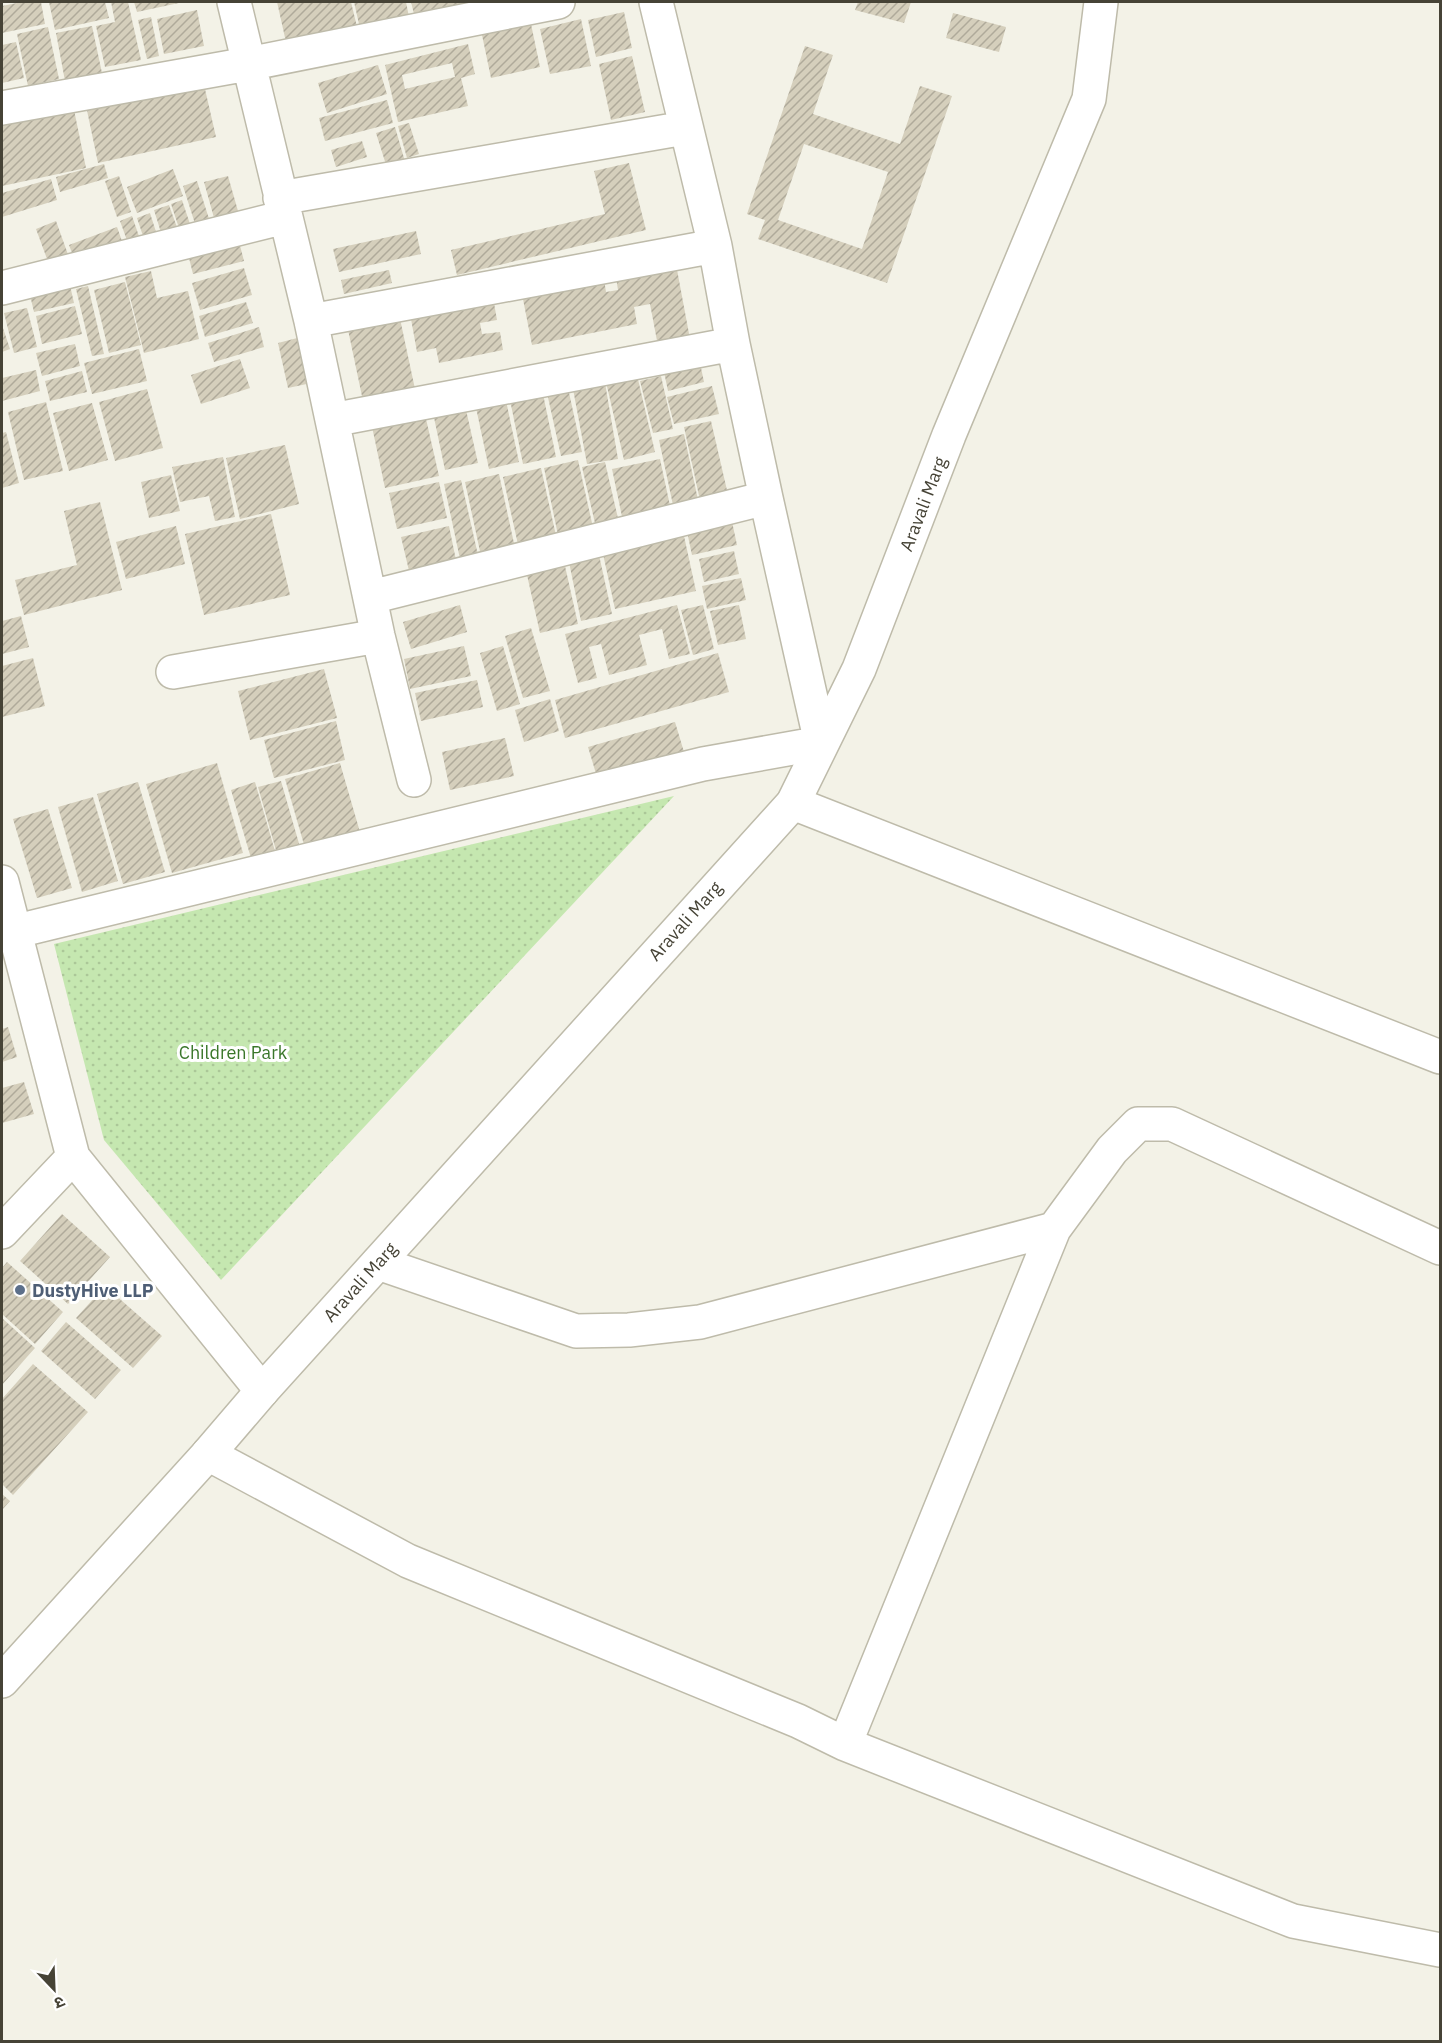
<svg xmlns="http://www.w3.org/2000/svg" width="1442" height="2043" font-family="'IBM Plex Sans','Noto Sans Devanagari',sans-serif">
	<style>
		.park { fill: url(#park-dots) }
		.building { fill: url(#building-hatch); fill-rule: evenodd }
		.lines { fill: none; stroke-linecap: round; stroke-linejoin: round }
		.minor-casing { stroke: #bebbaa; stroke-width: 36 }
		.tertiary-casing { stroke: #bebbaa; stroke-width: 36 }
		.minor { stroke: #fff; stroke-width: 33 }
		.tertiary { stroke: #fff; stroke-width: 33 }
		.service-dot { fill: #5c6f8a; stroke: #fff; stroke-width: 2 }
		.labels { text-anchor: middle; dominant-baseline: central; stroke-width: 6; stroke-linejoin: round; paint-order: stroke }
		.street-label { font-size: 18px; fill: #464336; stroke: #fff }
		.park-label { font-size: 18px; fill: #3a772a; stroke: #fff }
		.service-label { font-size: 18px; font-weight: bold; fill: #4e5e75; stroke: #fff; text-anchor: start }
	</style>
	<defs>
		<pattern id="park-dots" width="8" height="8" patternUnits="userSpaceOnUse" patternTransform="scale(1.5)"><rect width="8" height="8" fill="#c5e7b0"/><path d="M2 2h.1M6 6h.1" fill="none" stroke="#abc798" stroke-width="1.8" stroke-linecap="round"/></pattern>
		<pattern id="building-hatch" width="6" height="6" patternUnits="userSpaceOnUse" patternTransform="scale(1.5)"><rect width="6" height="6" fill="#d5cfbc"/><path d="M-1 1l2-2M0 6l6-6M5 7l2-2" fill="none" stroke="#afaa9a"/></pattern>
	</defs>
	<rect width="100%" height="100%" fill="#f3f2e7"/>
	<path class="park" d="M674,796L221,1280L104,1140L54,944Z"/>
	<path class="building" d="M22,2H41L45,24L2,33V6Z
		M49,2H105L109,18L55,30Z
		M111,2H128L141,60L105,67L96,26L115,22Z
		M134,2H179V3L137,12Z
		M277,2H351L359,35L288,51Z
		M354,2H406L410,22L361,33Z
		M411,2H505L416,22Z
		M858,2H911L904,23L855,10Z
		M197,10L204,46L164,54L157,19Z
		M624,12L632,48L596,57L588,20Z
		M953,13L1006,27L999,52L946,38Z
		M151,17L159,56L147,59L138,20Z
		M581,19L591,66L550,74L540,29Z
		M531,24L540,67L491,78L482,35Z
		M92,26L102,73L65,81L56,33Z
		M48,27L59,79L28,86L17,34Z
		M16,42L24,78L2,83V45Z
		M468,44L475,74L461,78L468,106L398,122L385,65ZM452,63L455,77L405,89L402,75Z
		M805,46L833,55L813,114L900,144L920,86L952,96L887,283L758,239L765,220L747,214ZM804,144L888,172L862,249L778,220Z
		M632,56L645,112L611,120L599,64Z
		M378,65L387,94L327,113L318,83Z
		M202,76L216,137L98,163L85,101Z
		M387,100L393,123L325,141L319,118Z
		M73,105L86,168L2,186V120Z
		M409,123L419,154L407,158L398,126Z
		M395,127L406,165L388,171L376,133Z
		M362,141L367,157L336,167L331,150Z
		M629,163L646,230L457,275L451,250L605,214L594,171Z
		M104,164L108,178L60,192L56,177Z
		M173,169L183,196L137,213L127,187Z
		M119,176L131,212L117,217L105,181Z
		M228,176L240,218L216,225L204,182Z
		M51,179L57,200L2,217V193Z
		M197,181L211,225L197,230L183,186Z
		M182,200L191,227L180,231L171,204Z
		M169,205L179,233L163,239L154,210Z
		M150,213L157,235L144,239L137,218Z
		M132,216L141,242L129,246L120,221Z
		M56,221L70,260L50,267L36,229Z
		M117,227L123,244L75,261L69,245Z
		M416,231L421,254L339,272L333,249Z
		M237,234L244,261L193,274L186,246Z
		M675,259L690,339L658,346L650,304L634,307L637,324L532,345L521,289L603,273L606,292L618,290L615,271Z
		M244,268L252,295L200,310L192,283Z
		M389,270L392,283L344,294L341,280Z
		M151,271L157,298L188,291L199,339L144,353L125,277Z
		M69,281L74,303L34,312L29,291Z
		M125,282L141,345L109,353L94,290Z
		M88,286L104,354L92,356L76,289Z
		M246,302L253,323L205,337L199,316Z
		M494,303L497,320L480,323L482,334L500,332L503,350L439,363L436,348L417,352L411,319Z
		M75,306L82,334L42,344L36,316Z
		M27,308L37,347L14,353L4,313Z
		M399,314L415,389L363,401L347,325Z
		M2,325L10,349L2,352Z
		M259,327L264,347L214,362L208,343Z
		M305,336L316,382L288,388L278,343Z
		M75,344L80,366L42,376L36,353Z
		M139,349L147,381L92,394L84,363Z
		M240,359L250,388L201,404L191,375Z
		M700,363L704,382L668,391L664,372Z
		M36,370L40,391L2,401V378Z
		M82,371L87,392L50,401L45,381Z
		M637,375L655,452L624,460L606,382Z
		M661,376L673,429L653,433L640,381Z
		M605,383L618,459L587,464L573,389Z
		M712,386L719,414L674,424L667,397Z
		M568,388L582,452L561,456L547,393Z
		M147,389L163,448L115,461L99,402Z
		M543,394L556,457L523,464L510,400Z
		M505,396L519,462L489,469L475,403Z
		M464,401L478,463L445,470L432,408Z
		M46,402L63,471L24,480L8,412Z
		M92,403L108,460L69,471L53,413Z
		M424,410L439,476L385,488L371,422Z
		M711,421L729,499L701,505L684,427Z
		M6,432L19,483L2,488V433Z
		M684,434L701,514L676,519L659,440Z
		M285,445L299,504L240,519L226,458Z
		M223,457L235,517L215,521L209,496L180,502L172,467Z
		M660,459L672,515L624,526L612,469Z
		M578,460L594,532L559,540L544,468Z
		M605,462L620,527L597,532L582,467Z
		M541,468L557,540L519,549L503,477Z
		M499,474L515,548L481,556L465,482Z
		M171,475L180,511L149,518L141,482Z
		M461,480L478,555L460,559L444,484Z
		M439,482L447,518L397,529L389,493Z
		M100,502L122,590L24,615L15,580L77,565L64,511Z
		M271,514L290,595L204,615L185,534Z
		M731,517L737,545L692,555L686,527Z
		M176,526L185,564L126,579L116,542Z
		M449,526L457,565L410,575L401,537Z
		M684,536L696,591L615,609L603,554Z
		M734,551L739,574L704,582L699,559Z
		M599,555L612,614L581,621L569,562Z
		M565,566L578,624L540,633L527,575Z
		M741,578L746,600L707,609L702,586Z
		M460,605L467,632L411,649L403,622Z
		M677,605L690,654L669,659L662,629L639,635L647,665L609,675L601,644L589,647L597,678L578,683L565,634Z
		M703,605L714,649L693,655L681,610Z
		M739,605L746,639L718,645L710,611Z
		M21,616L29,647L2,654V621Z
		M531,628L550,691L523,698L505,636Z
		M464,646L471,676L410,689L404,659Z
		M503,646L520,704L497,711L480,653Z
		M718,653L729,692L565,738L555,700Z
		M33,658L45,706L2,717V666Z
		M324,669L337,718L250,740L238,691Z
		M477,680L483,707L421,721L415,693Z
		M550,699L559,731L524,742L515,710Z
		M336,721L345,760L274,778L264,740Z
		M675,722L684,752L597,777L588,747Z
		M505,738L514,776L450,790L442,752Z
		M217,763L243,853L172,873L146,784Z
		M340,763L362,839L307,855L285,779Z
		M281,781L300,847L277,854L258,787Z
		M138,782L165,872L123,884L97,794Z
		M255,782L277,858L253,865L231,790Z
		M93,797L118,881L82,892L58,807Z
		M48,809L72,888L37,898L13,819Z
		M8,1027L17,1057L2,1062V1029Z
		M24,1082L34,1114L2,1123V1088Z
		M62,1214L110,1257L68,1304L20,1261Z
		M7,1262L63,1312L35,1344L2,1314V1268Z
		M105,1286L162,1336L133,1368L76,1318Z
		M2,1318L35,1348L2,1385Z
		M66,1322L121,1370L95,1399L41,1351Z
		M33,1364L88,1412L13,1495L2,1484V1399Z
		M2,1494L10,1501L2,1510Z"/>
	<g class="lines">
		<defs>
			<path id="minor" d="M234,2L311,321L378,636L414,780
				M2,108L248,64L558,2
				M280,198L685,128
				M2,288L285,217
				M311,321L715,246
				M332,420L733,344
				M371,597L766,498
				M173,672L378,636
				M793,803L1440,1057
				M2,882L73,1157L262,1391
				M13,932L703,764L821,743L766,498L733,344L715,246L656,2
				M2,1232L73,1157
				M378,1263L576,1331L629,1330L700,1322L1054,1229
				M208,1454L408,1561L798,1721L845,1744L1293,1921L1440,1950
				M845,1744L1054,1229L1112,1150L1138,1124H1172L1440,1248"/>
			<path id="tertiary" d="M2,1681L208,1454L262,1391L793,803L859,669L949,435L1089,99L1101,2"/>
		</defs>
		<use href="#minor" class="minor-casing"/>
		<use href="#tertiary" class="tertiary-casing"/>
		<use href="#minor" class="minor"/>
		<use href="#tertiary" class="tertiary"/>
	</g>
	<circle class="service-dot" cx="20" cy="1290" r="6"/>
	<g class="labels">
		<g class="street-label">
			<text transform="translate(923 504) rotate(-69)">Aravali Marg</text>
			<text transform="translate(685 921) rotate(-48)">Aravali Marg</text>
			<text transform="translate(360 1282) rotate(-48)">Aravali Marg</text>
		</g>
		<g class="park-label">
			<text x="233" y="1052">Children Park</text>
		</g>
		<g class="service-label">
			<text x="32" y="1290">DustyHive LLP</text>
		</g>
	</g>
	<rect width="1442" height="2043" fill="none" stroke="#464336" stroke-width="6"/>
	<g transform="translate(54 1989) rotate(157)" stroke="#ffffff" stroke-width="4.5" paint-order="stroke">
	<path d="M0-4.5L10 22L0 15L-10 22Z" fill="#464336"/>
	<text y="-9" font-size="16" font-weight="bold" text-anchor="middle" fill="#464336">उ</text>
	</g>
</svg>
